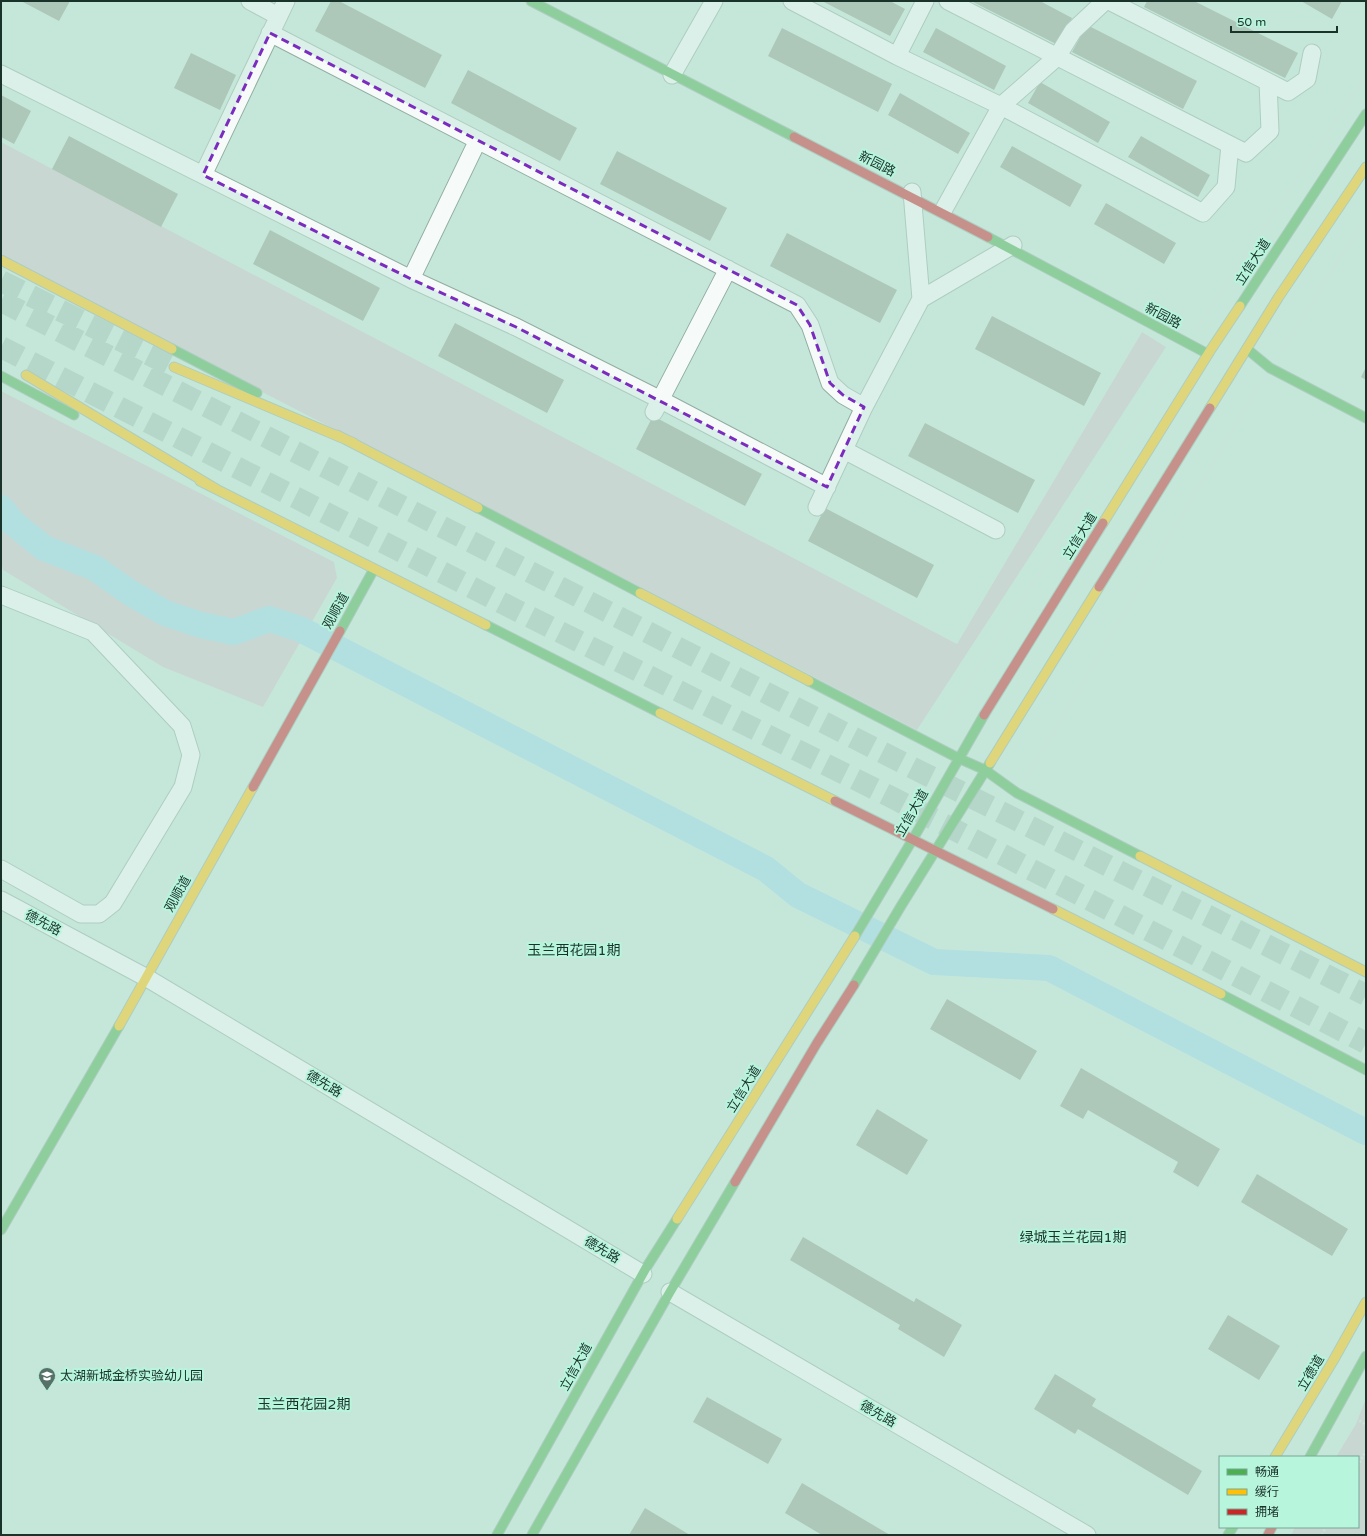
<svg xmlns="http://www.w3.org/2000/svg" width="1367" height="1536" font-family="'Varela Round','Noto Sans SC',sans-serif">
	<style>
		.green { fill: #ccc4c8 }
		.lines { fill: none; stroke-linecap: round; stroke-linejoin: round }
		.river { stroke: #9cd5e7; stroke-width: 26 }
		.building { fill: #91a090 }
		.highway-tunnel { stroke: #a3c3b7; stroke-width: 22; stroke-dasharray: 22 11; stroke-linecap: butt }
		.street-casing { stroke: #92ada2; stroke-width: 19 }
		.fast-casing { stroke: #92ada2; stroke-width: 11 }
		.slow-casing { stroke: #92ada2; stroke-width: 11 }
		.jam-casing { stroke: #92ada2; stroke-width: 11 }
		.path { stroke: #d3deda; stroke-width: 2.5; stroke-dasharray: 2 2; stroke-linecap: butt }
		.street { stroke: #f6fbf9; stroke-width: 17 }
		.fast { stroke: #4caf50; stroke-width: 9 }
		.slow { stroke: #ffc107; stroke-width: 9 }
		.jam { stroke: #c62828; stroke-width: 9 }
		.marked { fill: none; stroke: #7b2cbf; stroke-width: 3; stroke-dasharray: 8 5; stroke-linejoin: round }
		.labels { text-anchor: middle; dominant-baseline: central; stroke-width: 4; stroke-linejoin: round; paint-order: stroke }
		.street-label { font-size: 13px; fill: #1a332a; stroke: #b7f5dd }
		.poi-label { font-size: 13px; fill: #1a332a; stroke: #b7f5dd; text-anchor: start }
		.neighbourhood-label { font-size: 14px; fill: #1a332a; stroke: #b7f5dd }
	</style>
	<rect width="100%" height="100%" fill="#c5e7da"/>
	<path class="green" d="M1,142L957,644L1142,332L1166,347L917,730L1,257Z
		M1,391L334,562L337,578L263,707L163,667L3,570L1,562Z
		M1366,1398V1535H1291L1295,1527H1358V1457H1336L1356,1424Z"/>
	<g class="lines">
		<path class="river" d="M1,508L12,522L44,548L95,568L129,592L165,613L201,625L234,632L269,619L300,629L766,869L798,895L934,962L1049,968L1350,1124L1366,1132"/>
	</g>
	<path class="building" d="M21,1H70L59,21Z
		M331,1H339L442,55L425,88L315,31Z
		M822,1H890L905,9L890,36Z
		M971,1H1040L1072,18L1058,45Z
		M1147,1H1194L1298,53L1285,78L1144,7Z
		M1301,1H1342L1332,19Z
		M1087,25L1197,81L1183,109L1072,52Z
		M782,28L892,84L878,112L768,56Z
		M936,28L1006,66L994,90L923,52Z
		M191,53L236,75L220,110L174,88Z
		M468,70L577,128L560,161L451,103Z
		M1040,82L1110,122L1098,143L1028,103Z
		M900,93L970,133L958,154L888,115Z
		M1,95L31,111L14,144L1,137Z
		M69,136L178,194L161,227L52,169Z
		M1141,136L1210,175L1198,197L1128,157Z
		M1012,146L1082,185L1070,207L1000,167Z
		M617,151L727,208L710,241L600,184Z
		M1106,203L1176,243L1164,264L1094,224Z
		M270,230L380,288L363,321L253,264Z
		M787,233L897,290L880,323L770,266Z
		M992,316L1101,373L1084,406L975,349Z
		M455,323L564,380L547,413L438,356Z
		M1366,367V380L1361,377Z
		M653,416L762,474L745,506L636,449Z
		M925,423L1035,480L1018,513L908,456Z
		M825,508L934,565L917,598L808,541Z
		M947,999L1037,1051L1020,1080L930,1029Z
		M1081,1068L1220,1149L1198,1187L1173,1172L1178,1162L1088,1110L1083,1119L1060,1106Z
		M877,1109L928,1140L907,1175L856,1145Z
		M1257,1174L1348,1229L1332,1256L1241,1202Z
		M803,1237L914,1302L916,1298L962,1325L944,1357L898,1329L900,1325L790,1260Z
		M1228,1315L1280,1346L1259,1380L1208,1349Z
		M1055,1374L1096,1399L1092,1406L1202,1471L1188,1495L1078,1429L1075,1434L1034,1409Z
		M707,1397L782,1439L768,1464L693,1422Z
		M802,1483L890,1535H822L785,1513Z
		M645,1508L690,1535H629Z"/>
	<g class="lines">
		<path class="highway-tunnel" d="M1,281L174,367
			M1,301L913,768L1366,995
			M1,347L512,608L895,799L1366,1043"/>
		<defs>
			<path id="street" d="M250,1L278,16
				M792,1L897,56L1001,106L1203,213L1226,187L1230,145
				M948,1L1246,153L1270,131L1268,82
				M1109,1L1288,92L1307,79L1312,53
				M270,33L797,305L810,325L830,383L843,395L864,407
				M897,56L925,1
				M1,74L411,279L478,140
				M672,75L714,1
				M203,175L286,1
				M912,192L921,299
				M944,209L1001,106L1057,57L1073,31L1105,1
				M411,279L516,327L661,400L827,487
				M654,412L728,269
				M844,450L996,530
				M817,507L864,407L921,299L1013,245
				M1,595L93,632L182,726L191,755L183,787L113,903L99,914H81L1,869
				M1,900L147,978L643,1274
				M670,1292L1087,1535"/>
			<path id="fast" d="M531,1L794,137
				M988,237L1208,354
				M1240,306L1366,114
				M172,349L257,393
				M1247,349L1270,368L1366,418
				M1,376L74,415
				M478,508L640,593
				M486,625L660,713
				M340,631L374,569
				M809,681L958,758L985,770L1017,793L1140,856
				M855,936L913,839L984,715
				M854,985L901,906L990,763
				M1221,994L1366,1070
				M1,1230L119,1026
				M1310,1457L1366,1356
				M497,1535L646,1268L677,1219
				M532,1535L670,1292L735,1182
				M1228,1535L1233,1527"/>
			<path id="slow" d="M1,260L172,349
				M174,367L354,443
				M26,375L218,490
				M1210,408L1278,298L1366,167
				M337,435L478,508
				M200,481L486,625
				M1103,523L1210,351L1240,306
				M640,593L809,681
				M660,713L835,801
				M990,763L1099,587
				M1140,856L1366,972
				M1053,909L1221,994
				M119,1026L253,787
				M677,1219L855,936
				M1275,1457L1333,1361L1366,1302"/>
			<path id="jam" d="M794,137L988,237
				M1099,587L1210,408
				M984,715L1103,523
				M253,787L340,631
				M835,801L1053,909
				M735,1182L817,1043L854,985
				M1268,1535L1272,1527"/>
		</defs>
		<use href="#street" class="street-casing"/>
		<use href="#fast" class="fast-casing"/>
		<use href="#slow" class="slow-casing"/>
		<use href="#jam" class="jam-casing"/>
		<path class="path" d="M1197,329L1366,75
			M1280,353L1366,217
			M943,723L1179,357
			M1026,779L1261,382
			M1353,1416L1366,1425
			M1358,1466L1366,1450
			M1322,1535L1326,1527"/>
		<use href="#street" class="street"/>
		<use href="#fast" class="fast"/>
		<use href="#slow" class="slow"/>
		<use href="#jam" class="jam"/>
	</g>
	<path d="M0 0H1367V1536H0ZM270,33L797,305L810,325L830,383L843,395L864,407L827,487L516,327L411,279L203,175Z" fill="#c5e7da" fill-opacity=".55" fill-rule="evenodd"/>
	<path class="marked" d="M270,33L797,305L810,325L830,383L843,395L864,407L827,487L516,327L411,279L203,175Z"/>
	<defs>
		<symbol id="school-pin" viewBox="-11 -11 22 30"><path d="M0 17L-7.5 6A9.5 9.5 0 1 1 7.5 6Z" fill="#567268" stroke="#b7f5dd"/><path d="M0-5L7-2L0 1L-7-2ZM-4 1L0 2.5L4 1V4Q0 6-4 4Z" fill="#fff"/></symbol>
	</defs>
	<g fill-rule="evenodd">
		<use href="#school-pin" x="37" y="1366" width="20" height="27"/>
	</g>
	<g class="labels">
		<g class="street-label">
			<text transform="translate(877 164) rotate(27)">新园路</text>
			<text transform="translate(1253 262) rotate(-57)">立信大道</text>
			<text transform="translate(1163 316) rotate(28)">新园路</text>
			<text transform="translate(1080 536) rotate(-58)">立信大道</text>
			<text transform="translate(336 611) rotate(-61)">观顺道</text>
			<text transform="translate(912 813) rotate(-60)">立信大道</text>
			<text transform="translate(178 894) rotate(-61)">观顺道</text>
			<text transform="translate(43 923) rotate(28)">德先路</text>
			<text transform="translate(324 1084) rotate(31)">德先路</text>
			<text transform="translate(744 1089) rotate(-58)">立信大道</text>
			<text transform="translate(602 1250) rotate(31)">德先路</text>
			<text transform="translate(576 1367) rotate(-61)">立信大道</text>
			<text transform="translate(1311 1373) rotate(-59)">立德道</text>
			<text transform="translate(878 1414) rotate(30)">德先路</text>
		</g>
		<g class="poi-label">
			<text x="60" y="1376">太湖新城金桥实验幼儿园</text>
		</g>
		<g class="neighbourhood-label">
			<text x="574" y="950">玉兰西花园1期</text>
			<text x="1073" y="1237">绿城玉兰花园1期</text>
			<text x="304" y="1404">玉兰西花园2期</text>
		</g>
	</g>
	<rect width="1367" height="1536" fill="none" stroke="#1a332a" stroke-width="4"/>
	<rect x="1219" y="1456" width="140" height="72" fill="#b7f5dd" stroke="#78a795"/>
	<rect x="1227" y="1469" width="20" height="6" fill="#4caf50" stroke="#78a795"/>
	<text x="1255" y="1476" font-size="12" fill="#1a332a">畅通</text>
	<rect x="1227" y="1489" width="20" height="6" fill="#ffc107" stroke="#78a795"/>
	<text x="1255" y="1496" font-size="12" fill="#1a332a">缓行</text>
	<rect x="1227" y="1509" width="20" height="6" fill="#c62828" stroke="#78a795"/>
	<text x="1255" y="1516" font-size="12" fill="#1a332a">拥堵</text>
	<path d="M1231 26v6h106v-6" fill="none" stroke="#1a332a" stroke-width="2"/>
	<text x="1237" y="26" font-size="12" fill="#1a332a" stroke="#b7f5dd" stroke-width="3" paint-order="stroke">50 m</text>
</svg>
